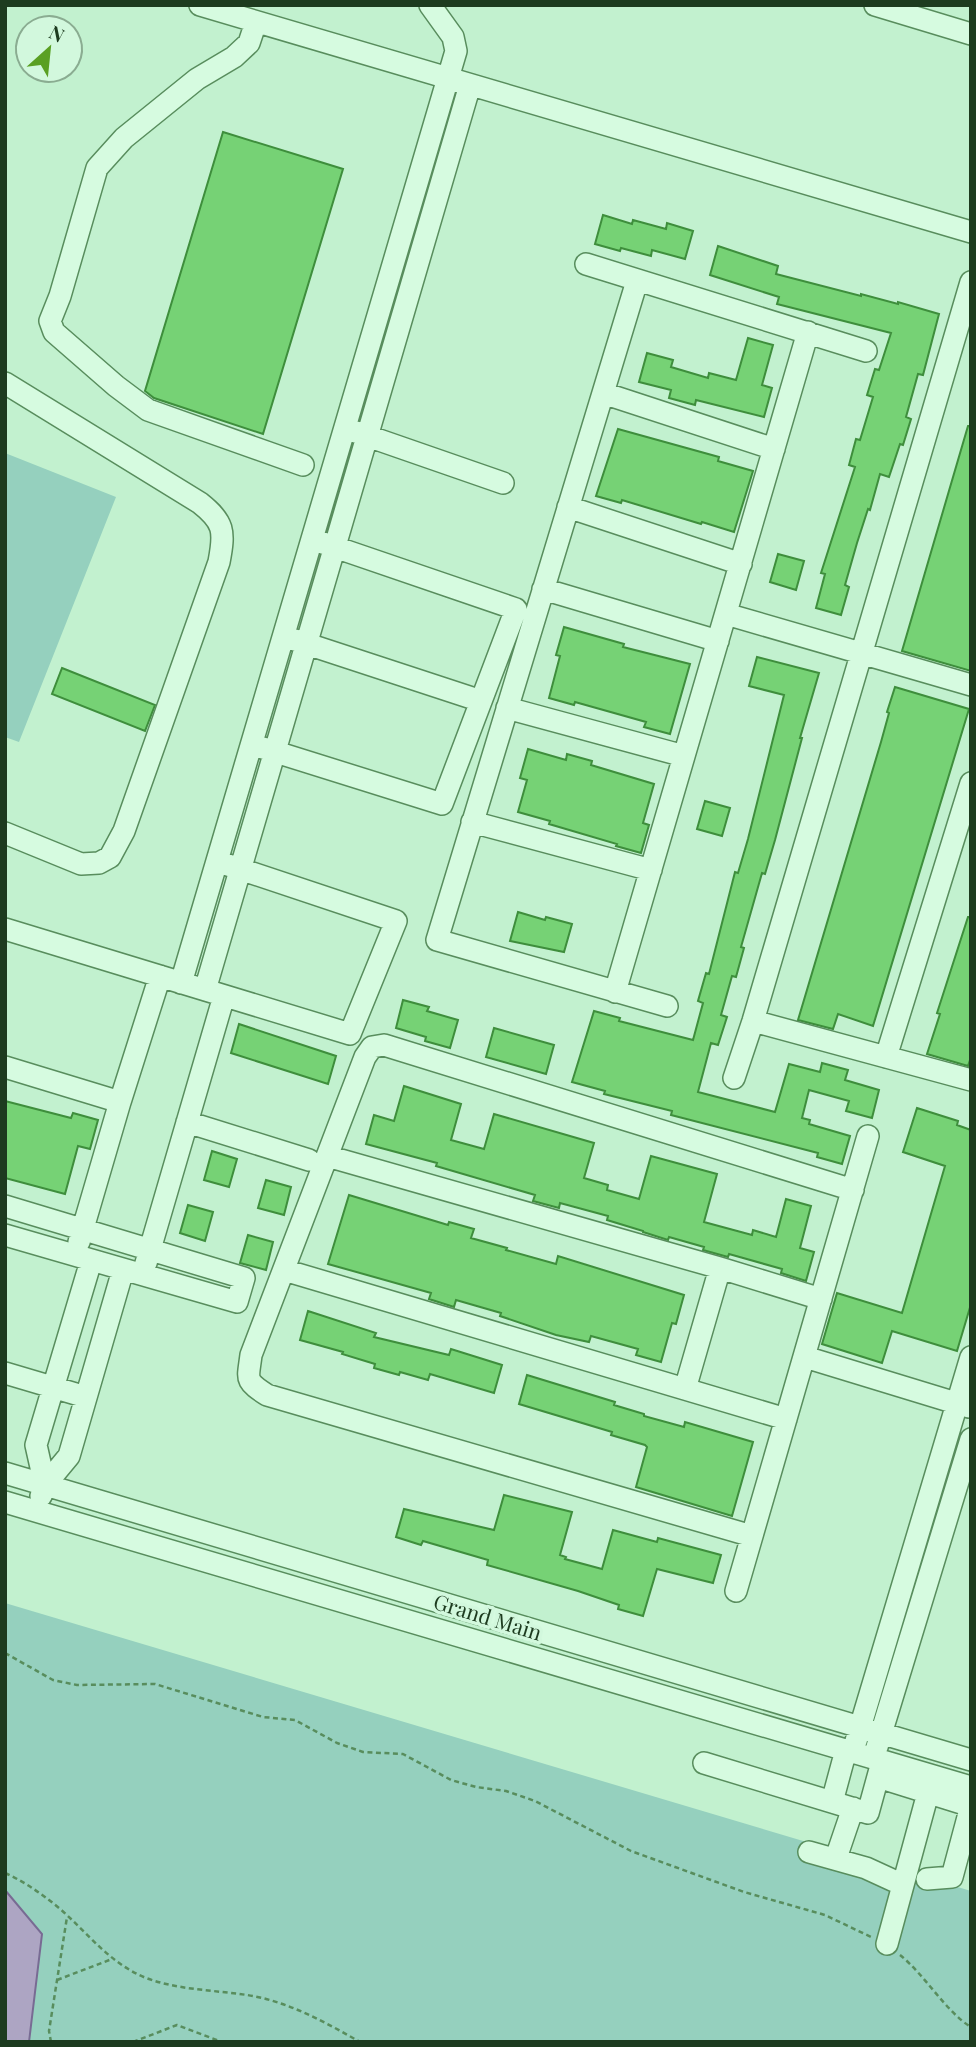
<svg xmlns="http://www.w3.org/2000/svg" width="976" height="2047" font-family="'Playfair Display',serif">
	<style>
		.green { fill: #95d0be }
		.water { fill: #ada5c3; stroke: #786b93; stroke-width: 2 }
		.building { fill: #76d275; stroke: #3e8e3c; stroke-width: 2 }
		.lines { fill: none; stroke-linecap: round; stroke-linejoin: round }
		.minor-casing { stroke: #588d5d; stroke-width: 24 }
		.path { stroke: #588d5d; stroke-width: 2.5; stroke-dasharray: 5 3.5; stroke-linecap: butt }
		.minor { stroke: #d6fbe0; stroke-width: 21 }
		.labels { text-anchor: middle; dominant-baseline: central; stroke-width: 7; stroke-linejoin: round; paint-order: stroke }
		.street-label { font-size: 21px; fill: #1d3b1f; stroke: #d2f8dd }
	</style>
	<rect width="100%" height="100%" fill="#c2f1cf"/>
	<path class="green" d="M5,453L116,497L19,742L5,737Z
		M5,1603L971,1891V2042H5Z"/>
	<path class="water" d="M5,1890L42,1934L29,2042H5Z"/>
	<path class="building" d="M223,132L343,169L263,434L154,398L145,391Z
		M603,215L632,224L633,220L666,229L667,223L693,231L685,259L652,250L651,256L621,248L620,251L595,244Z
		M718,246L778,266L776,274L861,296V294L898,304V302L939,314L923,375L918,374L906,417L911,419L903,445L900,444L889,477L880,474L870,510L868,509L857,543L845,585L849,587L841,615L816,608L825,574L821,573L855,467L849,465L856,439L860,440L873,397L867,395L875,369L879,370L891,333L777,304L779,297L710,275Z
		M748,338L773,345L762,385L772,388L764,417L696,400L695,405L669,398L671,390L639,382L647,353L673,360L671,367L708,378L709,373L736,380Z
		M968,426H971V671L902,651Z
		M618,429L719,457L718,461L753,471L734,532L702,522L701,524L622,500L621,503L596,496Z
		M778,554L804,561L796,590L770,582Z
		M564,627L624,644L623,647L690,664L670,734L644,727L646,722L575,702L574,705L549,698L560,656L556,655Z
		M757,657L819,673L800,738H802L775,840L765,874L762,873L741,947L744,948L736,977L732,976L721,1015L727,1017L718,1045L711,1043L698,1092L775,1112L789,1064L820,1072L822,1063L848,1070L845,1080L879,1090L872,1118L846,1111L849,1101L809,1090L802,1118L810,1120L809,1124L850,1136L842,1164L817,1157L818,1153L671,1115L672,1111L604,1094L605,1091L572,1082L594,1011L620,1018L619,1021L693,1040L703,1003L698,1001L706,973L709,974L735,872L738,873L748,839L784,695L749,686Z
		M62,668L155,705L145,731L52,694Z
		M895,687L969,709L873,1026L838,1014L833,1029L798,1020L881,742L889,713L887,712Z
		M528,749L566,760L567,754L592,761L591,765L654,784L643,823L649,825L641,853L616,846L617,844L549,824L550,821L518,812L527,780L520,778Z
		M705,801L730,808L722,836L697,829Z
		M518,912L545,920L546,917L572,924L564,952L510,941Z
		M968,917H971V1057L968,1066L927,1054L940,1014L937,1013Z
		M403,1000L429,1007L427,1011L458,1020L450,1048L425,1041L426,1037L396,1028Z
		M239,1024L336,1056L328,1084L231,1053Z
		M494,1028L554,1045L546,1074L486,1057Z
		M404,1086L461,1104L451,1140L484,1149L494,1114L594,1143L584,1178L608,1185L607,1190L639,1199L651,1156L717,1174L704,1222L752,1235L753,1230L776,1237L786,1199L811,1206L800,1248L814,1252L806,1281L781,1273L782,1269L729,1254L728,1257L703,1250L704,1247L669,1237L668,1240L643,1232V1231L607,1220L608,1216L560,1203L559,1208L533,1201L535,1195L436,1166L437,1163L366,1144L374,1115L394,1121Z
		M5,1101L71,1118L73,1113L98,1120L90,1149L78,1146L65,1194L5,1178Z
		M917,1108L958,1121L957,1125L971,1130V1304L957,1351L892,1331L882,1363L822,1344L837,1293L902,1313L945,1166L903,1152Z
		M212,1151L237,1159L229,1187L204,1180Z
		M266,1180L291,1187L284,1215L258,1208Z
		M349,1195L448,1225L449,1222L474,1229L471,1238L507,1248L506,1250L556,1264L558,1256L684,1295L676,1324L672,1323L661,1362L636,1355L638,1349L591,1336L589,1342L556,1335L500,1316L501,1313L456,1300L454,1307L429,1299L431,1293L328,1264Z
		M188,1205L213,1212L205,1241L180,1233Z
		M248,1235L273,1242L266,1270L240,1263Z
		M308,1311L376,1333L374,1337L449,1355L451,1349L502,1365L494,1393L430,1374L428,1380L400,1372L399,1375L374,1368L375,1364L342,1354L343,1352L300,1340Z
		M527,1375L615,1402L614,1405L644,1414V1416L684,1427L685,1422L753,1442L732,1516L636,1487L647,1447L645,1445L611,1435L612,1432L519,1404Z
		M504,1495L572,1512L560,1555L566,1557L565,1559L602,1569L613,1530L657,1542L658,1538L721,1555L713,1583L657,1569L643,1616L618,1609L619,1605L578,1591L487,1565L488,1560L423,1541L421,1545L396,1537L404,1509L494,1530Z"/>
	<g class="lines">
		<defs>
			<path id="minor" d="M200,5L971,232
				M875,5L971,34
				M256,22L249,43L234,57L197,79L124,138L97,168L60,296L50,321L54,332L116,386L148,410L303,465
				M586,264L866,351
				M637,281L437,940L667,1006
				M5,383L200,503C224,522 225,531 219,562L124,831L110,857L99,863L81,864L5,833
				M603,393L774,449
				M356,432L503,483
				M568,507L741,564
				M543,589L718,641
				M726,614L971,685
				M295,640L481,701
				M507,708L684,756
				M263,748L442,804L516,609L323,543
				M472,822L651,870
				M5,929L350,1034L396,921L228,865
				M181,983L456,51L453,37L430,5
				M205,990L470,85
				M615,992L808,332
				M753,1021L971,1080
				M886,1057L971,783
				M5,1067L120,1102
				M734,1078L753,1021L971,282
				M187,1122L309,1160
				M327,1156L720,1268L821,1299
				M5,1206L244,1278L237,1302L5,1235
				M79,1242L120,1102L160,976
				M146,1263L224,996
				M284,1270L786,1419
				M805,1357L969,1407
				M5,1373L86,1397
				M685,1389L720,1268
				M5,1473L971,1760
				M45,1485L36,1445L91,1261
				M41,1496L45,1485L69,1456L123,1270
				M5,1502L971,1787
				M752,1536L267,1395C244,1380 248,1380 251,1355L365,1057L372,1047L384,1045L853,1190
				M736,1591L868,1136
				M856,1741L971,1357
				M877,1747L971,1439
				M704,1763L868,1813L882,1762
				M878,1777L971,1806L952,1877L927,1879
				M832,1802L846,1750
				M809,1852L866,1868L903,1885
				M836,1858L853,1808
				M887,1944L928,1793"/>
		</defs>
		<use href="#minor" class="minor-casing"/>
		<path class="path" d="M5,1653L53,1680L77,1685L155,1684L263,1717L295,1720L337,1743L363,1752L403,1754L451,1780L476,1787L506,1791L535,1801L631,1851L744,1892L825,1915L871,1937
			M5,1873C25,1882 42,1894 59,1908C88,1933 109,1963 146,1978C178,1990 214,1990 247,1995C287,2001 325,2022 360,2042
			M900,1955C925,1975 947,2013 971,2027
			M57,1980L112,1959
			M51,2042L49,2031L67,1917
			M133,2042L177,2025L222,2042"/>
		<use href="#minor" class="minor"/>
	</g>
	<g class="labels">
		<g class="street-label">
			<text transform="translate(488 1616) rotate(17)">Grand Main</text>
		</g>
	</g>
	<rect width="976" height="2047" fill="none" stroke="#1d3b1f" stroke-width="14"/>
	<g transform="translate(49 49) rotate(27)"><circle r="33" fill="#d2f8dd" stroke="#8aac91" stroke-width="2"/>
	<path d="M0-5L12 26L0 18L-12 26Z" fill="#5aa023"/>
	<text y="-10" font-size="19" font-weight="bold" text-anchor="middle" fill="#1d3b1f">N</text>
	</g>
</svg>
